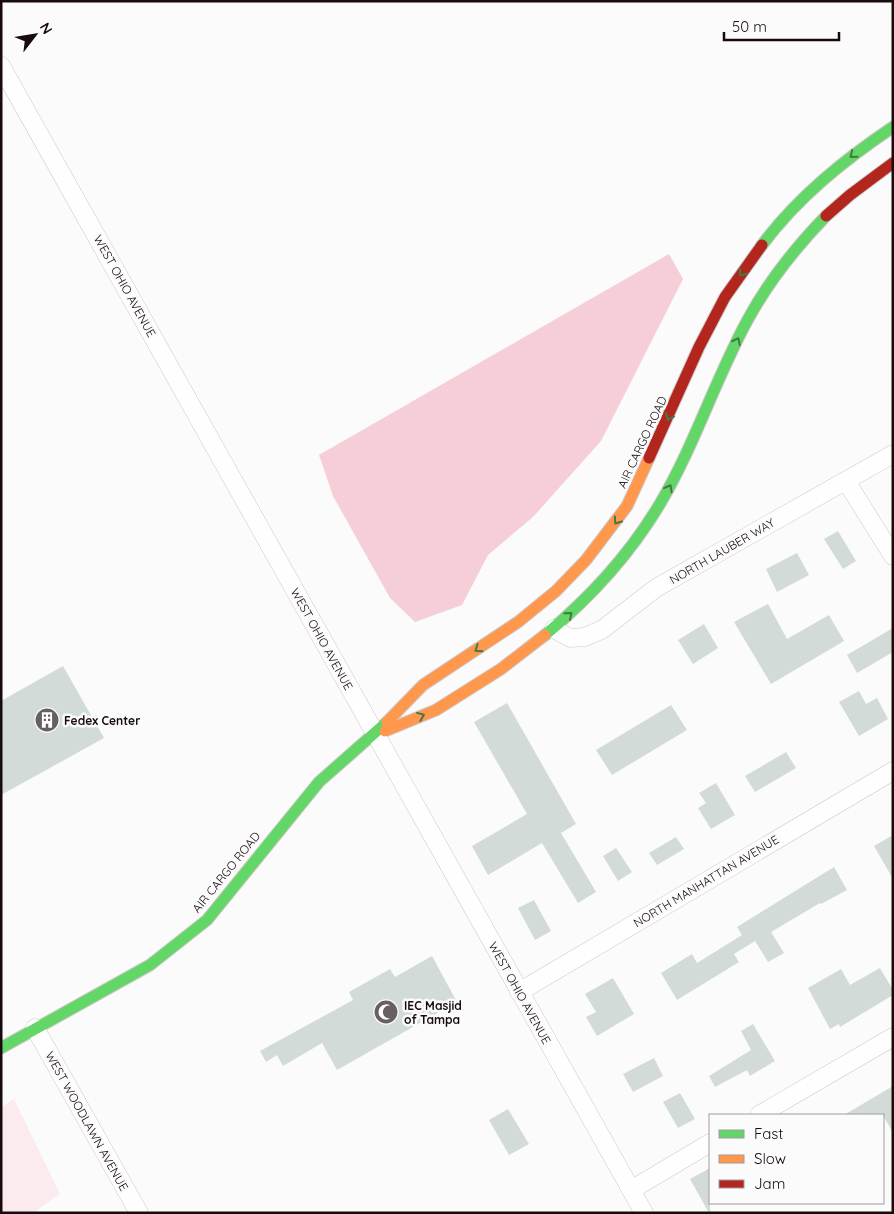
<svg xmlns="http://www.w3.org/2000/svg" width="894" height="1214" font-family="Quicksand,sans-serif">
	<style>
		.green { fill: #fbebef }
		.water { fill: #f5ced7 }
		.building { fill: #d3dbd8 }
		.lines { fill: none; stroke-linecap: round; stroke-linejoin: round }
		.street-casing { stroke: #d0c9cb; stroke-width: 19 }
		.fast-casing { stroke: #d0c9cb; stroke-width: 13 }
		.slow-casing { stroke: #d0c9cb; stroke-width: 13 }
		.jam-casing { stroke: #d0c9cb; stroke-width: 13 }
		.street { stroke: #fefefe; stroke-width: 18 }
		.fast { stroke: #63d668; stroke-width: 11 }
		.slow { stroke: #ff974d; stroke-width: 11 }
		.jam { stroke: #b3261e; stroke-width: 11 }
		.oneway { stroke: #417b40 }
		.labels { text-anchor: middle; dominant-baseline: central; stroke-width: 5; stroke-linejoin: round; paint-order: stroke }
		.street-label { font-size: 12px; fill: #180b0e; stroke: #fbfbfb }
		.poi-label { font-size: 12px; font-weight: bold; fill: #180b0e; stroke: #fbfbfb; text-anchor: start }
	</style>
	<rect width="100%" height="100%" fill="#fbfbfb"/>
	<path class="green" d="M14,1099L60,1194L33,1213H1V1107Z"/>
	<path class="water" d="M669,254L683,279L601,441L533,517L488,555L462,605L415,622L390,598L333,496L319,455Z"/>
	<path class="building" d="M838,531L856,561L843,569L824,539Z
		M797,553L809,575L777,592L766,569Z
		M768,604L787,639L829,615L844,641L771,684L734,622Z
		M704,624L718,648L693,664L678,640Z
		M893,628V652L857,673L847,655Z
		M63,666L104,738L1,795V701Z
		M859,691L866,704L877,698L888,719L859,736L839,702Z
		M507,703L576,824L561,833L596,892L578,903L542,843L488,875L472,846L527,814L474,722Z
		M671,705L687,730L612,775L596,750Z
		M786,752L796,768L755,792L745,776Z
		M716,783L735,815L711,829L698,808L706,803L699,793Z
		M893,835V879L874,846Z
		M676,837L684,849L657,865L649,853Z
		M616,848L632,872L618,881L603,856Z
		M834,867L847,890L821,904L820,903L771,932L784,953L768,962L755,941L734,954L739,962L677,1000L661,973L692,954L697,963L742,935L737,927Z
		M534,900L551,931L535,940L518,908Z
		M432,956L457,1002L337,1070L322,1043L283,1066L277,1055L266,1062L260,1051L353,1000L349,992L390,969L395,977Z
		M880,968L893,990V995L840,1027L839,1024L830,1029L808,988L841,969L850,985Z
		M613,978L634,1014L597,1036L586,1017L596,1012L585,994Z
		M753,1024L775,1061L750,1076L747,1070L715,1087L709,1076L751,1050L741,1031Z
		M654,1058L663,1076L633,1092L623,1074Z
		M893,1086V1133L883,1115H844Z
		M680,1093L695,1119L678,1128L663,1102Z
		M508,1109L529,1144L509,1155L489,1120Z
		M710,1168V1213H709L690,1179Z"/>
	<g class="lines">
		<defs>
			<path id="street" d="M1,66L644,1213
				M846,481L893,556
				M554,629L570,638L585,637L603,629L656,588L893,454
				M519,992L893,771
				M35,1028L139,1213
				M759,1115L893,1037
				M631,1190L710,1143"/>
			<path id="fast" d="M762,245C798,197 844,160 893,127
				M545,635C591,597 631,553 661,502C695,444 715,380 747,321C768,282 795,248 826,216
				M1,1048L150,965L207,920L319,782L387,722"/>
			<path id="slow" d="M387,722L423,685L518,622L556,591L586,560L627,506L649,458
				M385,731L436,710L501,669L545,635"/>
			<path id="jam" d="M826,216L850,195L893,163
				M649,458L699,347L725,297L762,245"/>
		</defs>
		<use href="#street" class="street-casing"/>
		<use href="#fast" class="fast-casing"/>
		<use href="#slow" class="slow-casing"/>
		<use href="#jam" class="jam-casing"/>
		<use href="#street" class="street"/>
		<use href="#fast" class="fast"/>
		<use href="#slow" class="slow"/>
		<use href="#jam" class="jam"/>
	</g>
	<defs><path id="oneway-chevron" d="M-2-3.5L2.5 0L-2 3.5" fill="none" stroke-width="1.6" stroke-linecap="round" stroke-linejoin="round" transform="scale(1.25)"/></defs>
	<g class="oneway">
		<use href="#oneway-chevron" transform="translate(853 155) rotate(141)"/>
		<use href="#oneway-chevron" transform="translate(742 273) rotate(126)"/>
		<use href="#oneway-chevron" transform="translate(737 341) rotate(-63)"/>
		<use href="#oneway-chevron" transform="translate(669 417) rotate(114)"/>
		<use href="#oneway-chevron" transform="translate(669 488) rotate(-62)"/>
		<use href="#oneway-chevron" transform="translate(617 521) rotate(125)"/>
		<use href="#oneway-chevron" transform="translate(569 615) rotate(-41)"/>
		<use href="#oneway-chevron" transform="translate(478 649) rotate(146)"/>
		<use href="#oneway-chevron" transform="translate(421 716) rotate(-22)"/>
	</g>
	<defs>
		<symbol id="building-disc" viewBox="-11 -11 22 22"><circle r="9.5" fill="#675f61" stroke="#fbfbfb"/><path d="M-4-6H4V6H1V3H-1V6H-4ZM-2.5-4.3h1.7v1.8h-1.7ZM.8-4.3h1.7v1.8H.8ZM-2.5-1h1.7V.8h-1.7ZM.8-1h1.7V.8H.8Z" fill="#fff"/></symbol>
		<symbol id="mosque-disc" viewBox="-11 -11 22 22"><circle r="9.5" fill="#675f61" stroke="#fbfbfb"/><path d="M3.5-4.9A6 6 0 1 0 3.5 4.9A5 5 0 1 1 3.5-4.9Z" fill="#fff"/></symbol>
	</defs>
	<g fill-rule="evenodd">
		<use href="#building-disc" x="33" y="706" width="28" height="28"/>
		<use href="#mosque-disc" x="372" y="998" width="28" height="28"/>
	</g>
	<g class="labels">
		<g class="street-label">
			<text transform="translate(125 286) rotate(61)">WEST OHIO AVENUE</text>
			<text transform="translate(642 442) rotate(-65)">AIR CARGO ROAD</text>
			<text transform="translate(722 551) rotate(-30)">NORTH LAUBER WAY</text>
			<text transform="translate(322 639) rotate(61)">WEST OHIO AVENUE</text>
			<text transform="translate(226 872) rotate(-51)">AIR CARGO ROAD</text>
			<text transform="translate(706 881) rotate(-31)">NORTH MANHATTAN AVENUE</text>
			<text transform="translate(520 993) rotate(61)">WEST OHIO AVENUE</text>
			<text transform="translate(87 1121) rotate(61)">WEST WOODLAWN AVENUE</text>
		</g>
		<g class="poi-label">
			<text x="64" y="720">Fedex Center</text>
			<text x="404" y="1005">IEC Masjid<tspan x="404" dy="14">of Tampa</tspan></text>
		</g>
	</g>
	<rect width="894" height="1214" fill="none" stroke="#180b0e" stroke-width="5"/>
	<rect x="709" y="1114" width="175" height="90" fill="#fbfbfb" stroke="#a09b9c"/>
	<rect x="719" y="1130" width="25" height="8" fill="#63d668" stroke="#a09b9c"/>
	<text x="754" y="1139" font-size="15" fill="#180b0e">Fast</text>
	<rect x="719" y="1155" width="25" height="8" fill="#ff974d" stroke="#a09b9c"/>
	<text x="754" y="1164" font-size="15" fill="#180b0e">Slow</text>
	<rect x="719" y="1180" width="25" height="8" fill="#b3261e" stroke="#a09b9c"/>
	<text x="754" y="1189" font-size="15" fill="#180b0e">Jam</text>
	<g transform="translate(35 35) rotate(59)" stroke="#fbfbfb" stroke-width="4" paint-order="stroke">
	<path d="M0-4L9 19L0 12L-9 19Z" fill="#180b0e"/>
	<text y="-8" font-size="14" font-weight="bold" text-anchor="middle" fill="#180b0e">N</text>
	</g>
	<path d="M724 32v8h115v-8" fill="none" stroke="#180b0e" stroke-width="2.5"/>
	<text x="732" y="32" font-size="15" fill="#180b0e" stroke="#fbfbfb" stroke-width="4" paint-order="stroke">50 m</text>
</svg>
